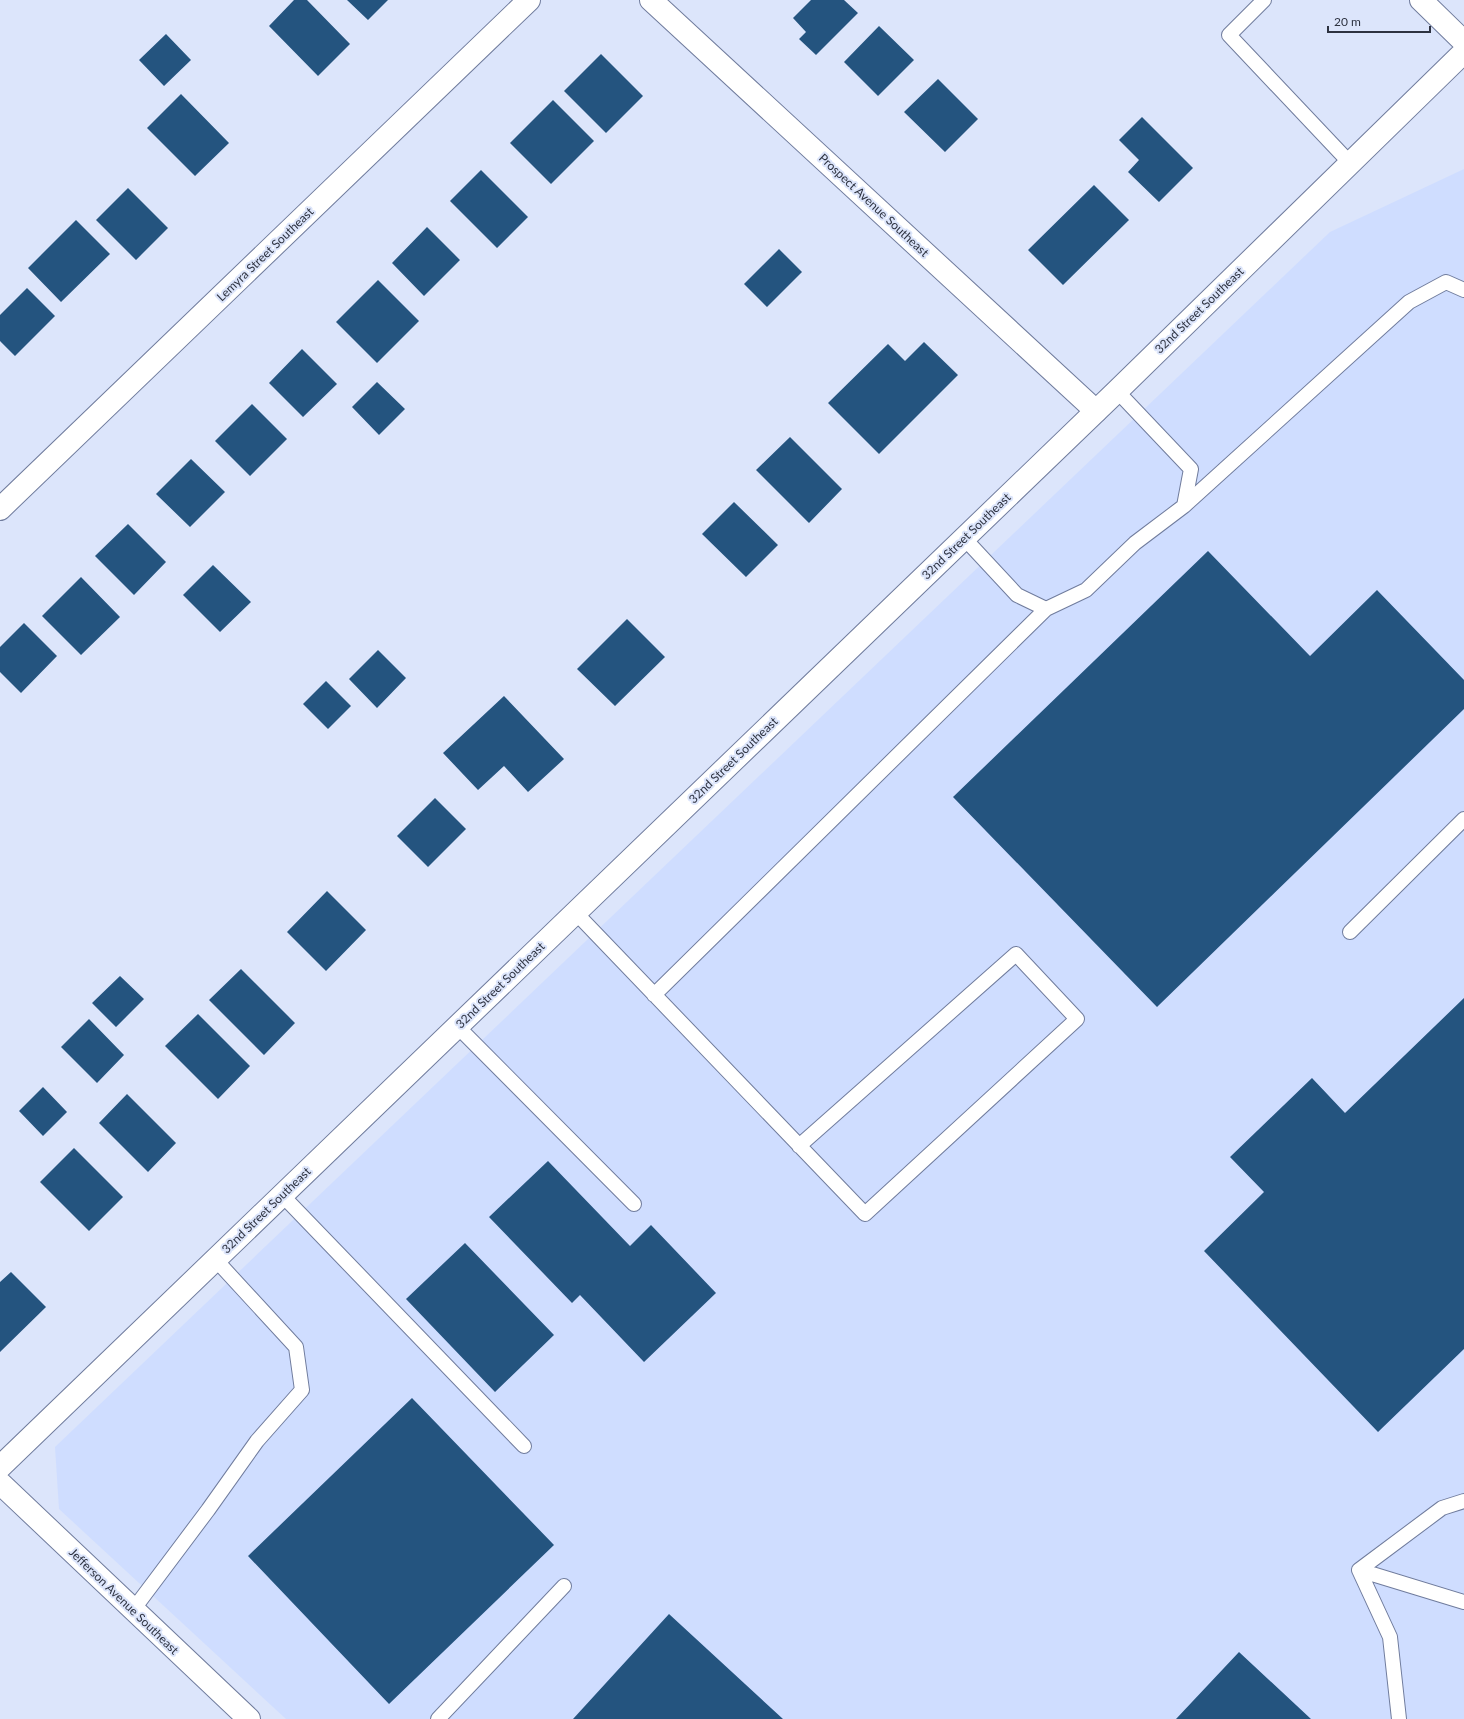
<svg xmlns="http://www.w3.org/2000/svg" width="1464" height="1719" font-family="Lato,sans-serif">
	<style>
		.built { fill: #cfddff }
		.building { fill: #24547f }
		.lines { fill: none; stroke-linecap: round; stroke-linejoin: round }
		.service-casing { stroke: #707c9d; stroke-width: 16 }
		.minor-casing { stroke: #707c9d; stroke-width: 24 }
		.tertiary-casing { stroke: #707c9d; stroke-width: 24 }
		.service { stroke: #fff; stroke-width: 14 }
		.minor { stroke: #fff; stroke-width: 22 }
		.tertiary { stroke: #fff; stroke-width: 22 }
		.labels { text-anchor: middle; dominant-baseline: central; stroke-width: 4; stroke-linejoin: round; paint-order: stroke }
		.street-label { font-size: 12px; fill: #2d3240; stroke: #dce5fb }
	</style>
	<rect width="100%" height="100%" fill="#dce5fb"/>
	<path class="built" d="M1464,169V1719H286L59,1509L55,1447L1330,232Z"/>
	<path class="building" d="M294,0H307L350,44L318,76L269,26Z
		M347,0H388L368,20Z
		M811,0H844L858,13L816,55L799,39L806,32L793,18Z
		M879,26L914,60L878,96L844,62Z
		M166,34L191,60L164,86L139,60Z
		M601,54L643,96L606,133L564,91Z
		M938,79L978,119L945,152L904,112Z
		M181,94L229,143L195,176L147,128Z
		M553,100L594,141L551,184L510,143Z
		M1142,117L1193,168L1159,202L1128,172L1139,160L1119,140Z
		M481,170L528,217L497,248L450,201Z
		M1094,185L1129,220L1063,285L1028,250Z
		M128,188L168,228L136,260L96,220Z
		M76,220L110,254L61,302L28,268Z
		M427,227L460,260L424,296L392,263Z
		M779,249L802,272L767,307L744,284Z
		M378,280L419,321L377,363L336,322Z
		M27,288L55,316L15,356L0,341V315Z
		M924,342L958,375L879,454L828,403L888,344L905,361Z
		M302,349L337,384L303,417L269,383Z
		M377,382L405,409L379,435L352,407Z
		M252,404L287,439L250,476L215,441Z
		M790,437L842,489L809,523L756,470Z
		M191,459L225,492L190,527L156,494Z
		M734,502L778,545L746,577L702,534Z
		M128,524L166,562L134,595L95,556Z
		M1208,551L1310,656L1377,590L1464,680V709L1157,1007L953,797Z
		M213,565L251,602L220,632L183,595Z
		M81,577L120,617L81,655L42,616Z
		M627,619L665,657L615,706L577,669Z
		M24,623L57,656L21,693L0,672V647Z
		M378,650L406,678L377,708L349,679Z
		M326,681L351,706L328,729L303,704Z
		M504,696L564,759L528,792L504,766L478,790L443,753Z
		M435,798L466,829L428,867L397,836Z
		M327,891L366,930L326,971L287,932Z
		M241,969L295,1023L264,1055L209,1000Z
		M120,976L144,999L116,1027L92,1003Z
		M1464,998V1349L1378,1432L1204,1251L1264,1192L1230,1157L1312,1078L1345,1113Z
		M198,1014L250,1066L218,1099L165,1046Z
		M89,1019L124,1055L97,1083L61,1047Z
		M43,1087L67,1112L43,1136L19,1111Z
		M127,1094L176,1143L148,1172L99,1123Z
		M74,1148L123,1197L89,1231L40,1182Z
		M548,1161L630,1246L651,1225L716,1293L644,1362L580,1295L572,1303L489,1217Z
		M465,1243L554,1335L495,1392L406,1299Z
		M11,1272L46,1307L0,1352V1282Z
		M412,1398L554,1545L389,1704L248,1556Z
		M669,1614L783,1719H573Z
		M1239,1652L1311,1719H1176Z"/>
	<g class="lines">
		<defs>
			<path id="service" d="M1264,0L1229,35L1350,163
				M1184,506L1409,302L1446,282L1464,290
				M964,538L1017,595L1046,609L1086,590L1135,543L1184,506L1191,469L1117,391
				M575,912L865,1214L1077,1019L1016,954L799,1146
				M1350,932L1464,819
				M654,995L1046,609
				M457,1026L634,1204
				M282,1195L524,1446
				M1359,1570L1390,1637L1399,1719
				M1359,1570L1442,1508L1464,1501
				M1359,1570L1464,1602
				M133,1610L208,1510L257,1441L302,1390L296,1347L215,1259
				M438,1719L564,1586"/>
			<path id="minor" d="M651,0L1096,411
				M0,509L529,0"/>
			<path id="tertiary" d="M1421,0L1464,42
				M0,1467L1117,391L1464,52
				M0,1483L249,1719"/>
		</defs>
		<use href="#service" class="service-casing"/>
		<use href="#minor" class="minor-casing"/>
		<use href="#tertiary" class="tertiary-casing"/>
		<use href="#service" class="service"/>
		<use href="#minor" class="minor"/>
		<use href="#tertiary" class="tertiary"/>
	</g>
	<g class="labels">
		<g class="street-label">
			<text transform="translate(874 205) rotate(43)">Prospect Avenue Southeast</text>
			<text transform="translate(265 254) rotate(-44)">Lemyra Street Southeast</text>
			<text transform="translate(1199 310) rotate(-44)">32nd Street Southeast</text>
			<text transform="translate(966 536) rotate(-44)">32nd Street Southeast</text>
			<text transform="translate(733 760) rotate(-44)">32nd Street Southeast</text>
			<text transform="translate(500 985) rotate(-44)">32nd Street Southeast</text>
			<text transform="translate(266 1210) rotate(-44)">32nd Street Southeast</text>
			<text transform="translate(124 1601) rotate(44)">Jefferson Avenue Southeast</text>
		</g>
	</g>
	<path d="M1328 26v6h102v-6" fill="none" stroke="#2d3240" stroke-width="2"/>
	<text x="1334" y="26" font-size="12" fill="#2d3240" stroke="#dce5fb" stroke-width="3" paint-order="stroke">20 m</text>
</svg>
